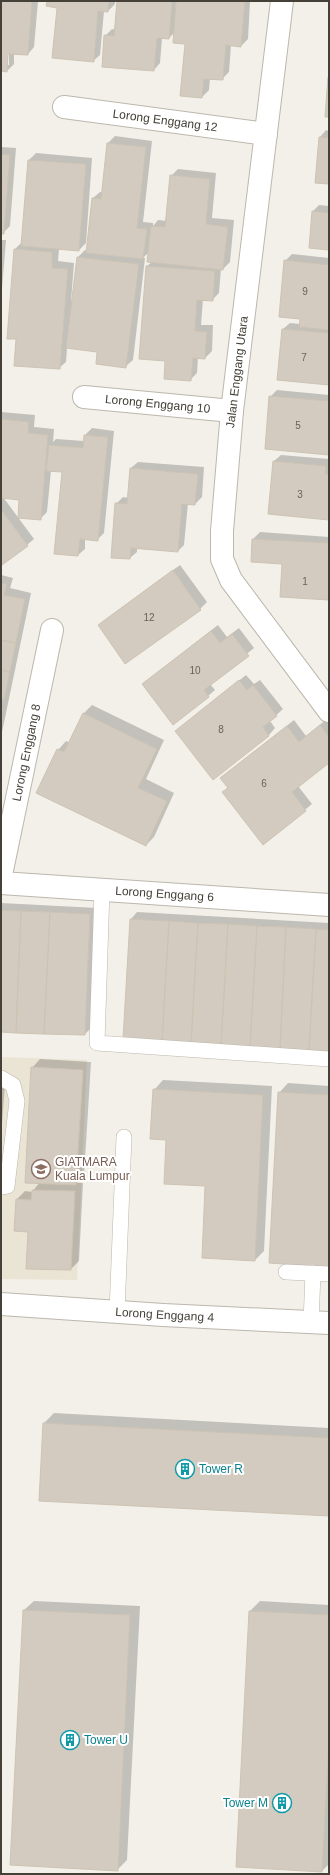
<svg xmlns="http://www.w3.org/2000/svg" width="330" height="1875" font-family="Helvetica,sans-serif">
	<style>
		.education { fill: #eae4d4 }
		.shadow { fill: #0003; fill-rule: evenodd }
		.building { fill: #d3cbbf; stroke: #cdc3b3 }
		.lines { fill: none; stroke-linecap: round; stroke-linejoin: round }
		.service-casing { stroke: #bdb7ac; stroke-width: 16 }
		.minor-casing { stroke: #bdb7ac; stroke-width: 24 }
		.service { stroke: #fff; stroke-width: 15 }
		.minor { stroke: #fff; stroke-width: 22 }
		.labels { text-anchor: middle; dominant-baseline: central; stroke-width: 4; stroke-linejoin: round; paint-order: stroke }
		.number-label { font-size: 10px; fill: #68635a }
		.street-label { font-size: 12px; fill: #454038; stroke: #fff }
		.education-label { font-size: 12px; fill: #785e54; stroke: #fff; text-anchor: start }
		.culture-label { font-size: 12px; fill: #0d838f; stroke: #fff; text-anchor: start }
	</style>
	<rect width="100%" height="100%" fill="#f2f0e9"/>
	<path class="education" d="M1,1057L87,1060L77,1280L1,1279Z"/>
	<path class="shadow" d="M1,1H38L34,47L28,54L14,53V64L7,71L1,70ZM7,49H9V65H7Z
		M48,1H115V4L108,11H104L100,55L93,61L58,7Z
		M118,1H250L248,39L241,46L231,45L229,72L222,79L210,78L209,90L202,97L186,43L174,33L169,38H162L160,63L154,70L105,36L112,29L116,30Z
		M326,130L329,131V183L320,137Z
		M115,136L152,141L143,222L153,223V226L158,220L167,221L171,176L178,169L216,173L212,218L234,220L230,262L223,269L221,268L219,293L212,300L203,299L201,325H213L212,351L205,358L198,357L197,373L190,380L166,360L147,266L152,262L149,252L143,258H145L133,360L126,366L98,351L67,348L66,362L59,368L18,338L15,249L22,242L29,160L36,153L92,158L86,243L79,250L59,248L58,261L74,263L71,301H73L78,257L85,250L87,251L93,198L100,192H102L108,143Z
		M1,147L16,148L10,226L3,233H1Z
		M319,205L329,206V249L313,211Z
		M1,240H6L1,301Z
		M292,254L329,258V384L283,329L290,323L300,324L301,318L285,261Z
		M277,390L329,395V454L270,397Z
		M1,412L35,415L34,427L54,429L53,442L56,439L84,441L85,435L92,428L114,431L104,533L97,540L85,539V549L78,555L63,471L51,470L47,512L40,519L20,499L3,497L34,539L27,545L1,562Z
		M281,455L329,459V519L274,461Z
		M138,462L204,467L202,497L195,504L188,503L184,545L178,551L137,548V552L130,558L116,504L123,497L129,498L131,468Z
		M260,532L329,537V599L253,539Z
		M180,565L207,602L200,609L126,662L99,625L106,619Z
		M1,575L13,578L10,588L31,593L1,737Z
		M218,625L227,637L239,628L254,648L210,684L215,690L208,696L143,684Z
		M246,675L254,684L260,680L283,709L270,721L275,728L269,735L213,778L176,731Z
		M92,705L164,740L146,779L174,793L154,837L146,845L58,750L66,741L70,743L83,714Z
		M327,719L329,722V762L298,786L312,804L263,844L223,792L228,787L221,778L294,720L306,736Z
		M1,903L97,908L91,1028L85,1034L1,1031Z
		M137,912L329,923V1051L131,919Z
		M40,1059L91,1062L84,1176L77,1183H83L79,1261L71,1269L27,1268L29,1231L16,1200L25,1191L32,1192L40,1182L32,1068Z
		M163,1080L272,1086L264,1251L255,1260L206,1185L167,1139L154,1090Z
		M1,1083L5,1084L1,1137Z
		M288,1083L329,1086V1266L279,1093Z
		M54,1413L329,1428V1515L44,1423Z
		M34,1601L140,1606L127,1860L117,1870L24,1610Z
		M260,1601L329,1605V1864L322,1871L237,1866L250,1611Z"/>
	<path class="building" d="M1,1H32L28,55L8,54L7,72L1,71Z
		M47,1H109L108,12L98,11L94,62L52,58L57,8L46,6Z
		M117,1H172L169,39L157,38L154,71L102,67L104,35L114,36Z
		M176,1H245L241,47L226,45L223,80L204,79L202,98L180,96L185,44L173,43Z
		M328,77H329V117H325Z
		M319,137L329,138V184L315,183Z
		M107,143L146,147L137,228L147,229L143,259L86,253L92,198L101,199Z
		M1,154L10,155L4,234H1Z
		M28,160L86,164L79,251L21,246Z
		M170,175L210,179L206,224L228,227L223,270L147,262L151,226L165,227Z
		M312,211L329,213V250L309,248Z
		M14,249L52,252V268L68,269L60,369L14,366L16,339H7Z
		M77,257L139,264L126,368L96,364L97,352L66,348Z
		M284,260L329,265V330L299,327L300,319L279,317Z
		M146,266L215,271L213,301L197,300L195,331L207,332L205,359L193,358L191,381L164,379L165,361L139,359Z
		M282,329L329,333V385L277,380Z
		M269,396L329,401V463V455L265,449Z
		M1,419L29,422L28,433L48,435L41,520L18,518L19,500L1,498Z
		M84,435L108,437L98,541L80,539L78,556L54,554L62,472L46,471L49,445L83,448Z
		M273,461L326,466L325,474H329V520L268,514Z
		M130,468L198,474L195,505L182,504L178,552L131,548L130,559L111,558L115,503L127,504Z
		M1,509L28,546L2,565L1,563Z
		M252,539L329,543V600L280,597L282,564L251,562Z
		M173,570L201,610L125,664L98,625Z
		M1,583L7,584L4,595L25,599L16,643L1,640Z
		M211,631L220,643L232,634L249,656L204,690L209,697L173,725L142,684Z
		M1,640L16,643L10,672L1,670Z
		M1,670L10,672L4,700L1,699Z
		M239,680L247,690L253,685L277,716L263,727L269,736L213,780L175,731Z
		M83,713L157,749L138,788L167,801L146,846L36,793L57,749L64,752Z
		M320,725L329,737V763L292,792L306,811L263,845L222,792L228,788L220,778L287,726L299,742Z
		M1,910L21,911L16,1033L1,1032Z
		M21,911L50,912L44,1034L16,1033Z
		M50,912L90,914L85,1035L44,1034Z
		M130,919L169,921L162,1042L123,1039Z
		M169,921L198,923L191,1043L162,1042Z
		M198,923L228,924L221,1045L191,1043Z
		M228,924L257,926L250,1047L221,1045Z
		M257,926L286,927L280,1049L250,1047Z
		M286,927L316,929L309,1050L280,1049Z
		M316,929L329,930V1051L309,1050Z
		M31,1067L83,1070L76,1185L25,1183Z
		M153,1089L263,1095L255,1261L202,1258L205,1186L164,1184L166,1140L150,1139Z
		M278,1092L329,1095V1267L269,1263Z
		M32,1190L75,1191L71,1270L26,1269L28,1232L14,1231L16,1199L31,1200Z
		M43,1423L329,1438V1516L39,1501Z
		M23,1610L130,1615L118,1871L10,1865Z
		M249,1611L329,1615V1739L322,1872L236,1867Z"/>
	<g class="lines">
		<defs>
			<path id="service" d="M102,890L97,1043L329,1059
				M1,1078L13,1085L17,1101L7,1186L1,1187
				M286,1272L329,1274
				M117,1312L124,1137
				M311,1323L313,1273"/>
			<g id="minor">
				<path d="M282,1L232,411L222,531V559L231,580L329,711"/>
				<path id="s1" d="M64,107L266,134"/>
				<path id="s2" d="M84,397L232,411"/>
				<path id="s3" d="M1,875L52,630"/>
				<path id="s4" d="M1,883L329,905"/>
				<path id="s5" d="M1,1304L163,1315L329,1323"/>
			</g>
		</defs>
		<use href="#service" class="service-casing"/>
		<use href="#minor" class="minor-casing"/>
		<use href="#service" class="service"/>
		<use href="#minor" class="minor"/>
	</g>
	<defs>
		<symbol id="university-ring" viewBox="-11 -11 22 22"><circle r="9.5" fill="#fff" stroke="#8d6e63" stroke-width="1.5"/><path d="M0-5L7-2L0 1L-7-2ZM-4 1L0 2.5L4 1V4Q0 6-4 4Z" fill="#8d6e63"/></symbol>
		<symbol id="building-ring" viewBox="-11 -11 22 22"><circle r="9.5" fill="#fff" stroke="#0f9aa8" stroke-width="1.5"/><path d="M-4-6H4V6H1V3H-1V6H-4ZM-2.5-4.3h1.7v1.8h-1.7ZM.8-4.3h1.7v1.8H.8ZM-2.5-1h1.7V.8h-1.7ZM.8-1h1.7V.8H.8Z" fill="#0f9aa8"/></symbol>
	</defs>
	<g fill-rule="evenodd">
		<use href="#university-ring" x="30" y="1158" width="22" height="22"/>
		<use href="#building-ring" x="174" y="1458" width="22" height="22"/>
		<use href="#building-ring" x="59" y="1729" width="22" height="22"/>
		<use href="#building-ring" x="271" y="1792" width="22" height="22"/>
	</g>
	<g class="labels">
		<g class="number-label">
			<text x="305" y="291">9</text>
			<text x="304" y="357">7</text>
			<text x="298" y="425">5</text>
			<text x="300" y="494">3</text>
			<text x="305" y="581">1</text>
			<text x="149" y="617">12</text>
			<text x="195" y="670">10</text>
			<text x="221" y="729">8</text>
			<text x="264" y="783">6</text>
		</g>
		<g class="street-label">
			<text stroke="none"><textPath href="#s1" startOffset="102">Lorong Enggang 12</textPath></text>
			<text transform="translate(237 372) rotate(-83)">Jalan Enggang Utara</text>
			<text stroke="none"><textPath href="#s2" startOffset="74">Lorong Enggang 10</textPath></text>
			<text stroke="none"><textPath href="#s3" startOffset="125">Lorong Enggang 8</textPath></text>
			<text stroke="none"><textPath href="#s4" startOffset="164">Lorong Enggang 6</textPath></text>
			<text stroke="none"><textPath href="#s5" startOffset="164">Lorong Enggang 4</textPath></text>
		</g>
		<g class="education-label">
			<text x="55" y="1162">GIATMARA<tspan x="55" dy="14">Kuala Lumpur</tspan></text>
		</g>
		<g class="culture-label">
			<text x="199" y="1469">Tower R</text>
			<text x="84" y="1740">Tower U</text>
			<text x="268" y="1803" text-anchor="end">Tower M</text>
		</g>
	</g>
	<rect width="330" height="1875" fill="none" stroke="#454038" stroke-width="4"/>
</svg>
